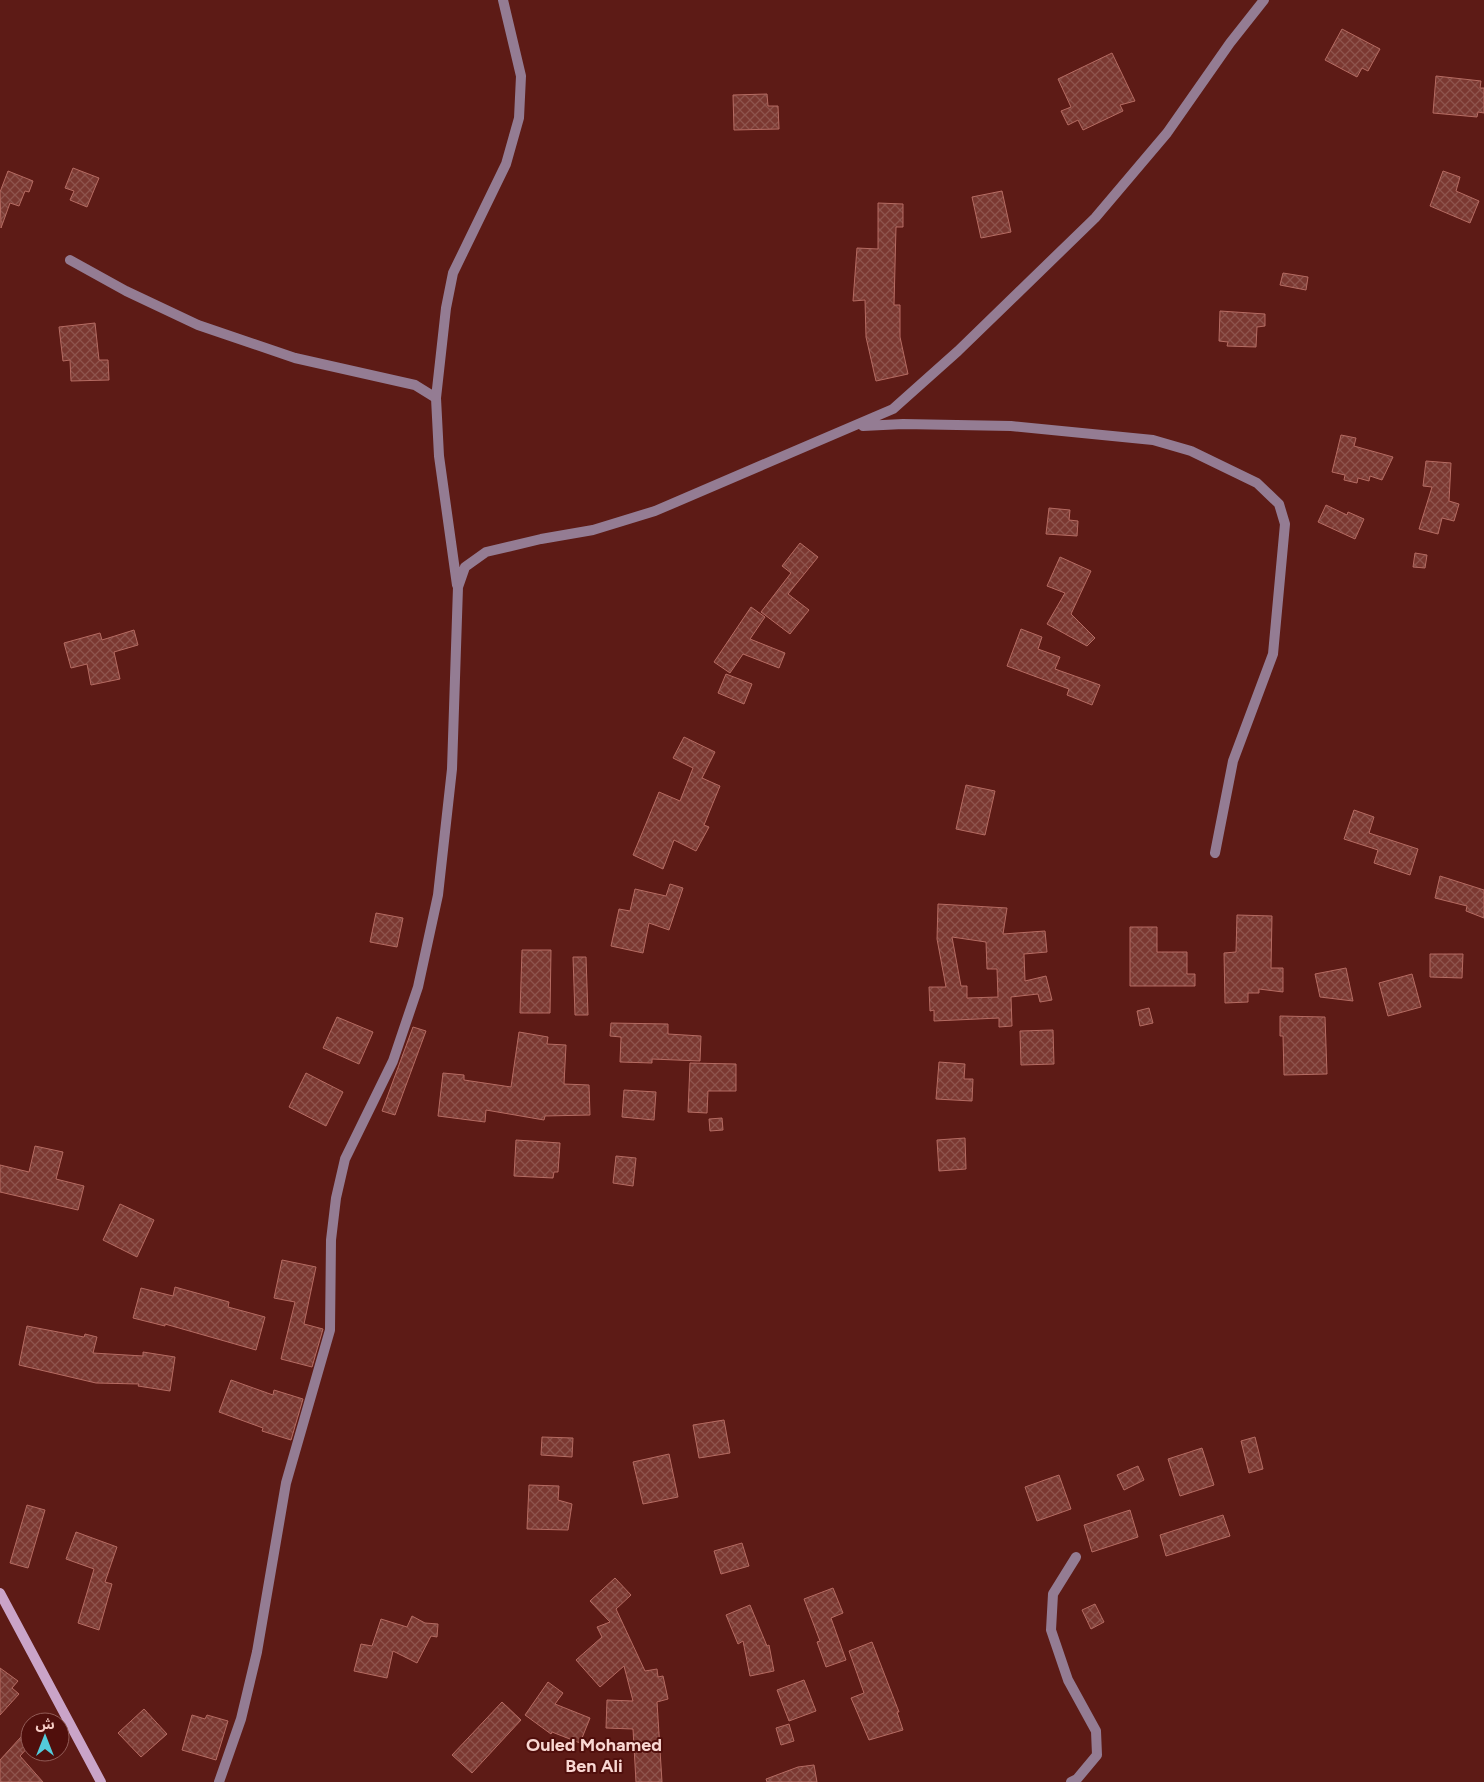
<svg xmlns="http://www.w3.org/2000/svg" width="1484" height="1782" font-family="Figtree,'Noto Sans Arabic',sans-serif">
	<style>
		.building { fill: url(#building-cross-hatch); stroke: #b56b62; fill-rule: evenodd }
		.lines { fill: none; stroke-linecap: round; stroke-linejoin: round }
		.street { stroke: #947c93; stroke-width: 10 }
		.secondary { stroke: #caa4c8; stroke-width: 10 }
		.labels { text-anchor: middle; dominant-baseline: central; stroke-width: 4; stroke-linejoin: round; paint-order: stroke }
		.quarter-label { font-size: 18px; font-weight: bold; fill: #f9d7d2; stroke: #500f0c }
	</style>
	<defs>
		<pattern id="building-cross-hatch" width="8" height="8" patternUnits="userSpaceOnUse" patternTransform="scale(1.25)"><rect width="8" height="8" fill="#7b3831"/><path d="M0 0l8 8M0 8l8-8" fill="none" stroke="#8e544d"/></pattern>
	</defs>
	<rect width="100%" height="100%" fill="#5d1b16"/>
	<path class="building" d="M1342,29L1380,49L1368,71L1362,68L1357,77L1325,60Z
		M1112,53L1135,101L1120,105L1123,111L1083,130L1078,120L1068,125L1061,111L1071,107L1058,79Z
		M1436,76L1481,81L1480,88H1484V113L1478,112L1477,117L1433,113Z
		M767,94L768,106H778L779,129L734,130L733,95Z
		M73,168L99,178L87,207L70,200L74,191L65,188Z
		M8,171L33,181L29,192L25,191L19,206L10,203L1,228L0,192Z
		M1443,171L1460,177L1456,191L1479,201L1470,223L1430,206Z
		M1002,191L1011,232L981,238L972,197Z
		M878,203L903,204V227H896L894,305H900V337L908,374L876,381L866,337L865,300L853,301L857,248L878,249Z
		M1283,273L1308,277L1306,290L1280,285Z
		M1220,311L1265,314V326L1257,327L1256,347L1227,346L1228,342L1219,341Z
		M95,323L99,360H108L109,380L71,381L70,360L63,361L59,327Z
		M1341,435L1356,438L1354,446L1393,457L1382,480L1370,476L1369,481L1358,478L1357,483L1344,480L1345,475L1332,472Z
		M1426,461L1451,463L1449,501L1459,504L1454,521L1442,518L1438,534L1419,529L1432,487L1423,486Z
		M1326,505L1347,515L1348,512L1364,519L1355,539L1318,522Z
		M1049,508L1070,510L1069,520L1078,521L1077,536L1046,534Z
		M800,543L818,557L788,594L809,610L790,634L761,612L791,573L782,566Z
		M1415,553L1427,555L1425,568L1413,567Z
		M1060,557L1091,571L1071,614L1095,638L1087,646L1047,624L1065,593L1047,586Z
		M751,607L765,617L750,639L785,653L779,668L743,654L730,673L714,662Z
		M1021,629L1042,637L1038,649L1060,657L1055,669L1100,685L1092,705L1067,695L1069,689L1007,666Z
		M134,630L138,645L114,652L120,679L91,685L87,664L71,668L64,643L100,633L102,640Z
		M726,674L752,684L744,704L718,693Z
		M684,737L715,752L702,778L720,786L704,825L709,827L696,851L674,840L663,869L633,855L659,792L680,801L693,768L673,758Z
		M966,785L995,791L985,835L956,829Z
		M1354,810L1374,817L1369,833L1418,849L1410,875L1374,863L1378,850L1344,839Z
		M1440,876L1484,890V918L1466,911L1467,906L1435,898Z
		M670,884L683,888L669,930L649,923L643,953L611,946L619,909L630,911L635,889L666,896Z
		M938,904L1007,908L1003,934L1045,931L1047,952L1024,954L1025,981L1046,976L1052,1000L1040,1002L1038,994L1011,997L1012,1026L999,1027V1018L934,1021V1010L930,1011L929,987H946L937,939ZM952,937L986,942L987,969H997L998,997L967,998V986H961Z
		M376,913L403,918L397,947L370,942Z
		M1237,915L1272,916L1271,968H1283V992L1259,989V993H1248V1002L1225,1003L1224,953L1236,952Z
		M1130,927H1157V952H1187V974H1195V986H1130Z
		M522,950H551L550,1013H520Z
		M1430,954H1463L1462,978L1430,977Z
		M573,957H586L588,1015H575Z
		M1346,968L1353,1001L1320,997L1315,974Z
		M1412,974L1421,1007L1388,1016L1379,983Z
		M1149,1008L1153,1023L1140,1026L1137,1011Z
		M1280,1016L1325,1017L1327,1074L1284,1075L1283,1036H1280Z
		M337,1017L373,1032L359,1064L323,1048Z
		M611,1023L668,1024V1034L701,1036L700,1061L652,1059V1063L620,1062L621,1037L610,1036Z
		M413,1027L426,1031L395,1115L382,1111Z
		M1053,1030L1054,1064L1021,1065L1020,1031Z
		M519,1032L548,1037L547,1044L566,1045L564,1084L589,1085L590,1115L545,1116L544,1120L486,1110L485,1122L438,1116L443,1073L464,1075V1080L511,1087Z
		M939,1062L965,1064L964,1079H973L972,1101L936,1099Z
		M690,1063L736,1064V1091H708L707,1113L688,1112Z
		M306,1073L343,1092L326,1126L289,1107Z
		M624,1090L656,1092L654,1120L622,1117Z
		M722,1118L723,1130L710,1131L709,1119Z
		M965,1138L966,1169L939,1171L937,1140Z
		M516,1140L560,1143L558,1172H554L553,1178L514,1176Z
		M35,1146L63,1152L56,1179L84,1186L78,1210L0,1192V1165L29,1172Z
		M616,1156L636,1158L633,1186L613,1183Z
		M120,1204L154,1220L137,1257L103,1240Z
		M282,1260L316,1267L304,1324L323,1329L312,1367L281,1359L295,1302L274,1298Z
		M175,1287L229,1302L228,1307L265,1317L256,1350L165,1324V1326L133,1318L141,1288L173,1296Z
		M27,1326L84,1337L85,1334L97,1337L93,1353L143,1356V1352L175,1357L170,1391L138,1386L139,1384L96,1383L19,1365Z
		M231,1380L273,1395L274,1390L303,1399L291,1440L262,1431L263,1428L219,1412Z
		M724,1420L730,1453L699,1458L693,1425Z
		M542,1437L573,1438L572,1457L541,1455Z
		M1255,1437L1263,1469L1249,1473L1241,1441Z
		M1202,1448L1214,1485L1180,1496L1168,1459Z
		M669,1454L678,1497L643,1504L633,1462Z
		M1138,1466L1144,1480L1124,1490L1117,1475Z
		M1059,1475L1071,1509L1037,1521L1025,1487Z
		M529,1485L559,1486L558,1500L572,1504L568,1530L527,1529Z
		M27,1505L45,1510L28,1568L10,1563Z
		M1130,1510L1138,1537L1092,1552L1084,1525Z
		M1223,1515L1230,1536L1166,1556L1160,1535Z
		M76,1532L117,1547L105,1582L112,1584L99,1630L78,1623L94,1569L66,1559Z
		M742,1543L749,1566L721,1574L714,1551Z
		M615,1578L631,1595L616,1609L645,1671L657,1669L658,1677L663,1676L668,1699L657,1702L662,1782H636L633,1729L606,1728L607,1700L633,1701L624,1666L600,1687L576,1660L602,1637L597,1627L610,1622L590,1601Z
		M833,1588L843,1613L831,1618L846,1660L826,1667L817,1642L820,1641L804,1599Z
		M1095,1604L1104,1622L1091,1629L1082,1610Z
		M750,1605L767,1646L769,1645L774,1671L750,1676L743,1641L738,1644L726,1615Z
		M412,1616L425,1623L438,1624L437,1637L431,1636L417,1663L393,1651L387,1678L354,1671L361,1644L372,1646L381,1619L407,1627Z
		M872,1642L899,1712H897L903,1730L869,1740L851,1698L864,1693L849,1651Z
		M0,1668L18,1681L12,1688L19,1694L0,1715Z
		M804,1680L816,1711L789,1721L777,1690Z
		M548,1682L563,1693L555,1704L590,1718L580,1743L552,1732L551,1734L525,1715Z
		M502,1702L521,1720L472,1773L452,1755Z
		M144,1709L167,1734L141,1757L118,1733Z
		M192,1715L205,1719L207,1715L228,1721L216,1760L182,1750Z
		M789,1724L794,1741L781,1745L776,1728Z
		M30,1727V1745L20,1756L43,1782H0V1760Z
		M814,1765L817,1782H767L766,1779L798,1767Z"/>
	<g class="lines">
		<path class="street" d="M70,260L126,291L198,325L295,358L415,385L436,398
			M863,426L903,424L1011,426L1153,440L1191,451L1257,483L1279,504L1285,524L1273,654L1233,761L1215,853
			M457,585L439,456L436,398L446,308L453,273L506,164L519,118L521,76L503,0
			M219,1782L241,1719L257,1652L286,1483L330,1330L331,1240L336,1198L345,1159L393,1061L418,987L438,895L452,769L458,587L465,567L486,552L541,539L593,530L655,511L893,409L958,351L1095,218L1167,133L1230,43L1264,0
			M1071,1782L1077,1779L1097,1755L1096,1731L1068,1680L1051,1630L1053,1594L1076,1557"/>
		<path class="secondary" d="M0,1593L101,1782"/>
	</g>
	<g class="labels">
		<g class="quarter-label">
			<text x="594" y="1745">Ouled Mohamed<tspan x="594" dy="21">Ben Ali</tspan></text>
		</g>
	</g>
	<g transform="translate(45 1737)"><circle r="24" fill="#500f0c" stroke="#925b56"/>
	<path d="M0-4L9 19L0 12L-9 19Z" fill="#53cbdb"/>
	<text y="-8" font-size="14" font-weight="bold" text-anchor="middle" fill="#f6cdc6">ش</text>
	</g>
</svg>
